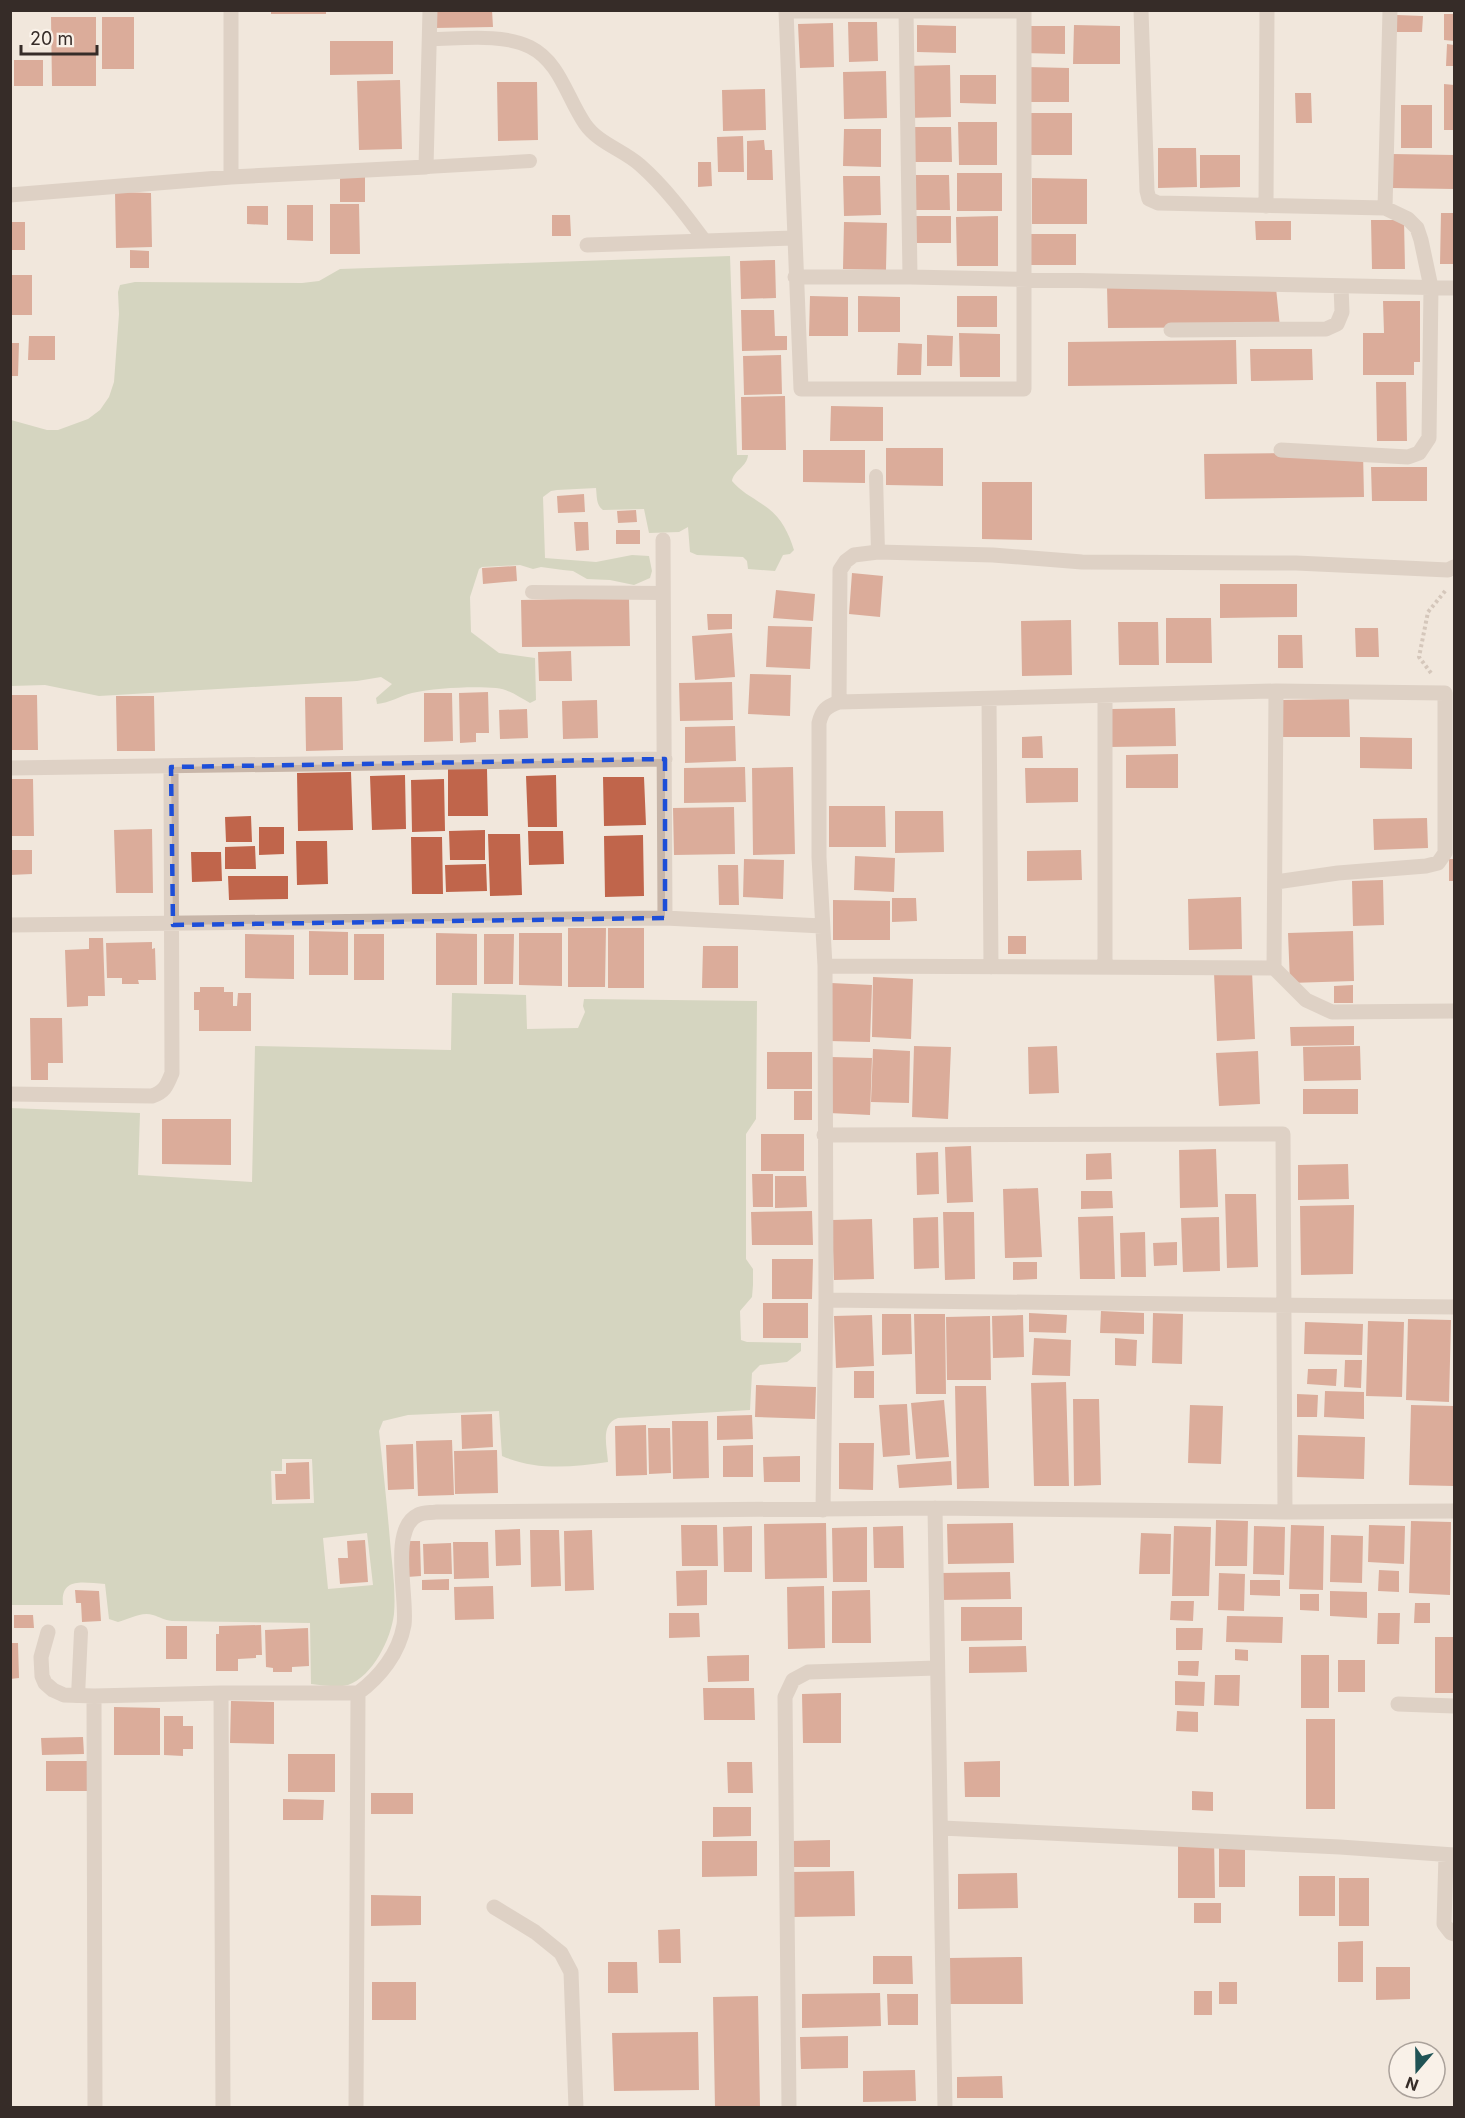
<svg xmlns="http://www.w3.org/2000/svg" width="1465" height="2118" font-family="Inter,sans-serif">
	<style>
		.green { fill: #b4bf9d; fill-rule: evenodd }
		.building { fill: #c0654b }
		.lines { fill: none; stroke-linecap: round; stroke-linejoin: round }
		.path { stroke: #b4a093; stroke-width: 4; stroke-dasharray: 3 3; stroke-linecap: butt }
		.service { stroke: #c8b6a9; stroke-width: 14 }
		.minor { stroke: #c8b6a9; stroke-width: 15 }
		.marked { fill: none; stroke: #1d4ed8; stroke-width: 4.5; stroke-dasharray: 12 8; stroke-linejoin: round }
	</style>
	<rect width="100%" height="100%" fill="#f1e7dc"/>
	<path class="green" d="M730,256L737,455H748C747,467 734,470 732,481C740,491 752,497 762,504C780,515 788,531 794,550L790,554L783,555L775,571L748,569L747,561L743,557L697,555L690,552L688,527L679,532L649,533L644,509L603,510C596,505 597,497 596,488L557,490L551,491L543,497L545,558L596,562L632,555L649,556L652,571L650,578L634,585L610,580L587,579L573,571L563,570L541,567L533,569L520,565L482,567L479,569L470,597L471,632L499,653L535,658L536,700L530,703C519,697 508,689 496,688C473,686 434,688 412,693C400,696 390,703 377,704L376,698L392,684L381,677L357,681L99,696L45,685L11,686V420L47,430H58L88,419L100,410L109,397L114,382L119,314L118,292L120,285L135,282L302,283L319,281L340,269Z
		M452,993L526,995L527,1029L578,1028L585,1012L583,1006L584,999L757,1001L756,1119L746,1134V1259L753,1269V1285L752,1297L740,1311L741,1340L747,1342L801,1343V1351L787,1362L760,1365L752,1373L750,1410L618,1418C600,1424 607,1446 608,1462C572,1467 537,1471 502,1456L499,1411L408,1415L383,1421L379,1431C383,1468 387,1504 390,1541C392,1565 396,1590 394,1614C391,1639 373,1676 348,1685C337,1688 323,1685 311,1684L310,1623L172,1621C164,1620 160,1617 153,1615C142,1611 129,1619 118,1622L109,1619L105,1584C84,1583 60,1576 63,1605H11L10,1108L140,1113L138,1175L252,1182L255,1046L451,1050ZM282,1459H312L314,1503L272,1504L271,1471H282ZM367,1533L373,1585L328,1589L323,1538Z"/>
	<path class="building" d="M271,10H326V14H271Z
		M433,10H492L493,27L434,28Z
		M1444,14H1454V41L1444,40Z
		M1397,15L1423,16L1422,32H1397Z
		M51,17H96V86H52Z
		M102,17H134V69H102Z
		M848,22H877L878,61L849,62Z
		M833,23L834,67L800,68L798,24Z
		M917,25L956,26V53L917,52Z
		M1074,25L1120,26V64H1073Z
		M1023,26H1065V54L1023,53Z
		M330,41H393V74L330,75Z
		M1447,44L1454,45V66H1446Z
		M14,60H43V86H14Z
		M950,65L951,117L905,118L904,66Z
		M1027,67L1069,68V102H1027Z
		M886,71L887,118L844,119L843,72Z
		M960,75H996V104L960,103Z
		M400,80L402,149L359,150L357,81Z
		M497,82H537L538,140L498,141Z
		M1444,84L1454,85V130H1444Z
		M765,89L766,130L723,131L722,90Z
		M1295,93H1311L1312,123H1296Z
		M1401,105H1432V148H1401Z
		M1025,113H1072V155H1024Z
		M958,122H997V165H959Z
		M910,127H951L952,162H910Z
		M844,129H881V167L843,166Z
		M743,136L744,172H718L717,137Z
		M764,140L765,150H772L773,180H747V141Z
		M1158,148H1196L1197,187L1158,188Z
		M1392,154L1454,155V189L1392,188Z
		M1200,155H1240V187L1200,188Z
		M698,162H711L712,186L698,187Z
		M340,173H365V202H340Z
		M957,173H1002V211H957Z
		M909,175H949L950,210H909Z
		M843,176H880L881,215L844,216Z
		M1032,178L1087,179V224H1032Z
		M115,192L151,193L152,247L116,248Z
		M330,204H359L360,254H330Z
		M287,205H313V241L287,240Z
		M247,206H268V225L247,224Z
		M1441,213H1454V264H1440Z
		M552,215H570L571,236H552Z
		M910,216H951V243H910Z
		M998,216V266H957L956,217Z
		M1371,220H1404L1405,269H1372Z
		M1255,221H1291V240H1256Z
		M10,222H25V250H10Z
		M844,222L887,223L886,270L843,269Z
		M1031,234H1076V265H1031Z
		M130,250L149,251V268H130Z
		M775,260L776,298L741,299L740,261Z
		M10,275H32V315H10Z
		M1107,287L1276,288L1280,327L1108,328Z
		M810,296L848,297V336H809Z
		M858,296L900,297V332H858Z
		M957,296H997V327H957Z
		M1383,301H1420V362H1414V375H1363V333H1384Z
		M741,310H774L775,336H787V350L742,351Z
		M959,333L1000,334V377H960Z
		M927,335L953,336L952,366H927Z
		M29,336H55V360H28Z
		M1236,340L1237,384L1068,386V342Z
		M10,343H19L18,376H10Z
		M898,343L922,344L921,375H897Z
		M1250,349H1312L1313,380L1251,381Z
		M781,355L782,394L744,395L743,356Z
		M1376,382H1406L1407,441H1377Z
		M785,396L786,450H742L741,397Z
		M831,406L883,407V441H830Z
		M886,448H943V486L886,485Z
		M803,450H865V483L803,482Z
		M1363,452L1364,497L1205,499L1204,454Z
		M1371,467H1427V501H1372Z
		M982,482H1032V540L982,539Z
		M584,494L585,512L558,513L557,496Z
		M636,510L637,522L618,523L617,511Z
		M574,522H588L589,550L576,551Z
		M616,530H640V544H616Z
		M516,566L517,581L483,584L482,568Z
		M852,573L883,576L880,617L849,614Z
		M1220,584H1297V617L1220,618Z
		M776,590L815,594L813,621L773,618Z
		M629,598L630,646L522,647L521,600Z
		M707,614H732V629L708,630Z
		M1166,618H1211L1212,663H1166Z
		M1071,620L1072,675L1022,676L1021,621Z
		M1118,622H1158L1159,665H1119Z
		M768,626L812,627L810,669L766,667Z
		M1355,628H1378L1379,657H1356Z
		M732,633L735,677L695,680L692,636Z
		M1278,635H1302L1303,668H1278Z
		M571,651L572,681H539L538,652Z
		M750,674L791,675L790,716L748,714Z
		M732,682L733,720L680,721L679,683Z
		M488,692L489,733H476V742L460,743L459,693Z
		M424,693H452L453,741L424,742Z
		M10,695H37L38,750H10Z
		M116,696H154L155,751H117Z
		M305,697H342L343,750L306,751Z
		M1349,699L1350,737H1282L1281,700Z
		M597,700L598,738L563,739L562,701Z
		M1175,708L1176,746L1110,747V709Z
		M527,709L528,738L500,739L499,710Z
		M735,726L736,761L685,763V727Z
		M1042,736L1043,758H1022V737Z
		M1360,737L1412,738V769L1360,768Z
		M1178,754V788H1126V755Z
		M745,767L746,802L684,803V768Z
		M793,767L795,854L753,855L752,768Z
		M1025,768H1078V802L1026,803Z
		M448,769H487L488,816H448Z
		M351,772L353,830L298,831L297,773Z
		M405,775L406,829L372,830L370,776Z
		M556,775L557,827H528L526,776Z
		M603,777H644L646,825L604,826Z
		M10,779H33L34,836H10Z
		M444,779L445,831L412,832L411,780Z
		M829,806H885L886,847H829Z
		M734,807L735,854L674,855L673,808Z
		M895,811H943L944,852L895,853Z
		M251,816L252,842H226L225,817Z
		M1427,818L1428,848L1374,850L1373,819Z
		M259,827H284V854L259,855Z
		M152,829L153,893H116L114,830Z
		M485,830V860H450L449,831Z
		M528,831H563L564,864L529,865Z
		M488,834H520L522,895L490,896Z
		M643,835L644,896L605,897L604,836Z
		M411,837H442L443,894H412Z
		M296,841H327L328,884L297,885Z
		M255,846L256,869H225V847Z
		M10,850H32V874L10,875Z
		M1081,850L1082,880L1027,881V851Z
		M191,852H221L222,881L192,882Z
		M855,856L895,858L894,892L854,890Z
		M744,859L784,860L783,899L743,897Z
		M1449,859H1454V881H1449Z
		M486,864L487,891L446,892L445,865Z
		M718,865H738L739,905H719Z
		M228,876H288V899L229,900Z
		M1383,880L1384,925L1353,926L1352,881Z
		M1241,897L1242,949L1189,950L1188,899Z
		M892,898H916L917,921L892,922Z
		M833,900L890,901V940H833Z
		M568,928H606L605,987H568Z
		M608,928H644V988H608Z
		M309,931L348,932V975H309Z
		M1353,931L1354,981L1290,983L1288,933Z
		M436,933L477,934V985H436Z
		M519,933H562V986L519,985Z
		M245,934L294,935V979L245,978Z
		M354,934H384V980H354Z
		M484,934H514L513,984H484Z
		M1008,936H1026V954H1008Z
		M89,938H103L105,996H88V1006L67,1007L65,950L89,949Z
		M152,942V949L155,948L156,980H138L139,984H122V978H107L106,943Z
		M703,946H738V988H702Z
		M1252,971L1255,1039L1217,1041L1214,973Z
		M873,977L913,979L911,1039L872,1037Z
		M831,983L872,985L870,1042L829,1041Z
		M1353,985V1003H1334V986Z
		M200,987H224V992H233V1006H237L238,993H251V1031H199V1010H194V992H200Z
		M30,1018H62L63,1063H48V1080H31Z
		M1354,1026V1045L1291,1046L1290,1027Z
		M914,1046L951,1047L948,1119L912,1117Z
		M1057,1046L1059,1093L1029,1094L1028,1047Z
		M1360,1046L1361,1080L1304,1081L1303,1047Z
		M873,1049L910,1051L909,1103L871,1102Z
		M1258,1051L1260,1104L1219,1106L1216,1053Z
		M767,1052H812V1089H767Z
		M831,1057L872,1058L870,1115L829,1113Z
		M1303,1089H1358V1114H1303Z
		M794,1091H812V1120H794Z
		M162,1119H231V1165L162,1164Z
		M761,1134H804V1171H761Z
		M971,1146L973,1202L947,1203L945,1147Z
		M1216,1149L1218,1207L1180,1208L1179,1150Z
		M938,1152L939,1194L917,1195L916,1153Z
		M1111,1153L1112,1179L1086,1180V1154Z
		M1348,1164L1349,1199L1298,1200V1165Z
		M752,1174H773V1207H753Z
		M775,1176H806L807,1207L775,1208Z
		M1038,1188L1042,1257L1005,1258L1003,1189Z
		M1081,1191H1112L1113,1208L1081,1209Z
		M1225,1194H1256L1258,1267L1227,1268Z
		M1354,1205L1353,1274L1301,1275L1300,1206Z
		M812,1211L813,1245H752L751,1212Z
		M943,1212H974L975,1279L945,1280Z
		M1113,1216L1115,1279H1080L1078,1217Z
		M938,1217L939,1268L914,1269L913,1218Z
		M1219,1217L1220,1271L1183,1272L1181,1218Z
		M872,1219L874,1279L834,1280L832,1220Z
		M1145,1232L1146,1277H1121L1120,1233Z
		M1177,1242V1265L1154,1266L1153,1243Z
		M772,1259H813L812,1299H772Z
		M1013,1262H1037V1279L1013,1280Z
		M763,1303H808V1338H763Z
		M1101,1311L1144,1313V1334L1100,1333Z
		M1029,1313L1067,1315L1066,1333L1029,1332Z
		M1153,1313L1183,1314L1182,1364L1152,1363Z
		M882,1314H911L912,1354L882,1355Z
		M914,1314H945L946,1394H916Z
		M872,1315L874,1366L836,1368L834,1316Z
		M1023,1315L1024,1357L993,1358L992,1316Z
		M990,1316L991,1380H947L946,1317Z
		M1408,1319L1451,1320L1449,1402L1406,1400Z
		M1368,1321L1404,1322L1402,1397L1366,1396Z
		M1305,1322L1363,1324L1362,1355L1304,1354Z
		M1034,1338L1071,1340L1070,1376L1032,1375Z
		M1115,1338L1137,1340L1136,1366L1115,1365Z
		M1345,1360H1362L1361,1388L1344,1387Z
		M1308,1369H1337L1336,1386L1307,1384Z
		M854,1371H874V1398H854Z
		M1066,1382L1069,1486H1034L1031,1383Z
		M756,1385L816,1387L815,1419L755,1417Z
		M955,1386H986L989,1488L957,1489Z
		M1325,1391L1364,1392V1419L1324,1417Z
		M1297,1394L1318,1395L1317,1417H1297Z
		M1073,1399H1099L1101,1485L1074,1486Z
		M944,1400L949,1457L916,1459L911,1403Z
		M907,1404L910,1455L883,1457L879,1405Z
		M1190,1405L1223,1406L1221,1464L1188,1463Z
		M1411,1405L1454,1406V1486L1409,1485Z
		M492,1414L493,1447L462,1449L461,1415Z
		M752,1415L753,1439L717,1440V1416Z
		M672,1421H708L709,1478L673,1479Z
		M646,1425L647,1475L616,1476L615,1426Z
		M648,1428H670L671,1473L649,1474Z
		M1298,1435L1365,1437L1364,1479L1297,1477Z
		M452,1440L454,1495L418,1496L416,1441Z
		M839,1443H874L873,1490L839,1489Z
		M413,1444L414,1489L388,1490L386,1445Z
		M753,1445V1477H723V1446Z
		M497,1450L498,1493L455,1494L454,1451Z
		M800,1456V1482H764L763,1457Z
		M951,1461L952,1485L899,1488L897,1465Z
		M309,1462L310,1499L276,1500L275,1474H286V1463Z
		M1216,1520L1248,1521L1247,1566H1215Z
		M1411,1521L1451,1522L1450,1595L1409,1593Z
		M826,1523L827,1578L765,1579L764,1524Z
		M1013,1523L1014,1563L948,1564L947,1524Z
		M681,1525H717L718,1566H682Z
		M1291,1525L1324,1526L1323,1590L1289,1589Z
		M1369,1525L1405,1526L1404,1564L1368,1562Z
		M752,1526V1572H724L723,1527Z
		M903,1526L904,1568H874L873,1527Z
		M1174,1526L1211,1527L1209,1596H1172Z
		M1254,1526L1285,1527L1284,1575L1253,1574Z
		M867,1527V1582H833L832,1528Z
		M520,1529L521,1565L496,1566L495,1530Z
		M530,1530H559L561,1586L531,1587Z
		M592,1530L594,1590L565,1591L564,1531Z
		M1141,1533L1171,1534L1170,1574H1139Z
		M1331,1535L1363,1536L1362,1583L1330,1582Z
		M365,1540L368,1582L340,1584L338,1558H348L347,1541Z
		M405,1541H420L421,1576L407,1577Z
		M453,1542H488L489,1578L454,1579Z
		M451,1543L452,1574H424L423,1544Z
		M707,1570V1605L677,1606L676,1571Z
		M1379,1570L1399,1571V1592L1378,1591Z
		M1010,1572L1011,1599L939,1600V1573Z
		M1219,1573L1245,1574L1244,1611L1218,1610Z
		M449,1579V1590H422V1580Z
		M1250,1580H1280V1596L1250,1595Z
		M493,1586L494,1619L455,1620L454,1587Z
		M824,1586L825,1648L788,1649L787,1587Z
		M75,1590L99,1591L101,1621L82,1622L81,1603H76Z
		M870,1590L871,1643H832V1591Z
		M1330,1591L1367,1592V1618L1330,1616Z
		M1300,1594H1319V1611L1300,1610Z
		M1171,1601H1194L1193,1621L1170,1620Z
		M1415,1603H1430V1623H1414Z
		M961,1607H1022V1640L961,1641Z
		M669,1613H699L700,1637L669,1638Z
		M1378,1613H1400L1399,1644H1377Z
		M14,1615H33L34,1628H14Z
		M1227,1616L1283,1617L1282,1643L1226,1642Z
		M261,1625L262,1655H256V1658L238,1659V1671H216V1634H219V1626Z
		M166,1626H187V1659H166Z
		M308,1628L309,1666L292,1667V1672H273V1668L266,1667L265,1630Z
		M1176,1628H1203L1202,1650H1176Z
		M1435,1637H1454V1693H1435Z
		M10,1643H18L19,1678L10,1679Z
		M1026,1646L1027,1672L969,1673V1647Z
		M1235,1649L1248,1650V1661L1235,1660Z
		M749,1655V1681L708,1682L707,1656Z
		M1301,1655H1329V1708H1301Z
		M1338,1660H1365V1692H1338Z
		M1178,1661H1199L1198,1676L1178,1675Z
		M1215,1675H1240L1239,1706L1214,1705Z
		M1175,1681L1205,1682L1204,1706L1175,1705Z
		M703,1688H754L755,1720H704Z
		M841,1693V1743H803L802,1694Z
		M231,1701L274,1702V1744L230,1743Z
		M114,1707L160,1708V1755H114Z
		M1177,1711L1198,1712V1732L1176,1731Z
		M164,1716H183V1726H193V1749H183V1756L164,1755Z
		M1306,1719H1335V1809H1306Z
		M83,1737L84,1754L42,1755L41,1738Z
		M288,1754H335V1792H288Z
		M46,1761H89V1791H46Z
		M1000,1761V1797H965L964,1762Z
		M727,1762H752L753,1793H728Z
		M1192,1791L1213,1792V1811L1192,1810Z
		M371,1793H413V1814H371Z
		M283,1799L324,1800L323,1820H283Z
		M713,1807H751V1836L713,1837Z
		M1178,1836H1214L1215,1898H1178Z
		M830,1840V1867H792L791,1841Z
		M702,1841H757V1876L702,1877Z
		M1219,1842H1245V1887H1219Z
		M854,1871L855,1916L792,1917V1872Z
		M1017,1873L1018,1908L958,1909V1874Z
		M1299,1876H1335V1916H1299Z
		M1339,1878H1369V1926H1339Z
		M371,1895L421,1896V1925L371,1926Z
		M1194,1903H1221V1923H1194Z
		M680,1929L681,1963H659L658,1930Z
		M1363,1941V1982H1338V1942Z
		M873,1956H912L913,1984H873Z
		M1022,1957L1023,2004H950L949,1958Z
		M608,1962H637L638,1993H608Z
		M1376,1967H1410V1999L1376,2000Z
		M372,1982H416V2020H372Z
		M1219,1982H1237V2004H1219Z
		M1194,1991H1212V2015H1194Z
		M880,1993L881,2026L802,2028V1994Z
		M887,1994H918V2025H888Z
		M758,1996L760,2108H715L713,1997Z
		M698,2032L699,2090L614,2091L612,2033Z
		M848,2036V2068L801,2069L800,2037Z
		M915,2070L916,2101L863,2102V2071Z
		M1002,2076L1003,2098H957V2077Z"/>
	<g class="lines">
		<path class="path" d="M1431,673L1419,657L1428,612L1446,590"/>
		<path class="service" d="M430,39C459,39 503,33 530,47C560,62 567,98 585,124C598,143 623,150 640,165C665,187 685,214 705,241
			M426,167L530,161
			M876,476L878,552
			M532,592L663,593
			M78,1696L81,1632"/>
		<path class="minor" d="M231,10V177
			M1141,10L1147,191L1149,199L1158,203L1385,208L1408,219L1417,228L1421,240L1431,287L1429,438L1419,453L1408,457L1281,450
			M786,11H1024V389H801Z
			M906,11L910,277
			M10,195L231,177L426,167L430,10
			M1266,206L1267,10
			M1385,208L1390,10
			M587,245L794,238
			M795,277H910L1454,288
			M1171,330L1326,329L1337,324L1342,312L1341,286
			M663,540L665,918
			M1105,696V967
			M989,699L991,967
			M839,702L840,570L846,561L854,555L878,552L993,555L1082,562L1296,563L1448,570L1454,567
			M10,768L665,759
			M10,925L665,918L822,926
			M825,966L1274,968L1306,1000L1332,1012L1454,1011
			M1274,968L1276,691
			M10,1094L152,1096C165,1092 167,1085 172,1073L171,767
			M824,1135L1283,1134L1285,1512
			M826,1300L1454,1307
			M935,1508L945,2108
			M823,1510L826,1300L825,966L819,857V723C822,710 826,707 839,702L1276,691L1445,693V853L1438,863L1426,866L1338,873L1276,882
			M48,1632L41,1657L42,1676L45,1683L53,1690L64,1695L94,1696L221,1693H358
			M221,1693L223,2108
			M94,1696L95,2108
			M1398,1704L1454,1706
			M942,1828L1340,1847L1454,1855
			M1446,1855L1444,1924L1451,1933L1454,1934
			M494,1907L535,1932L561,1953L571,1972L576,2108
			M356,2108L358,1693C380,1677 399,1653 404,1625C408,1600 389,1528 418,1515C423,1512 431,1513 436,1512L935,1508L1285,1512L1454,1511
			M789,2108L785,1697L793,1680L808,1672L937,1668"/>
	</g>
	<path d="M0 0H1465V2118H0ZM665,759V918L173,925L171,767Z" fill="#f1e7dc" fill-opacity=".55" fill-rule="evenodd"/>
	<path class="marked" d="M665,759V918L173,925L171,767Z"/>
	<rect width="1465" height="2118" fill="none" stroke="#362c28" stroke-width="24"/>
	<g transform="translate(1417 2070) rotate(200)"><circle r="28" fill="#f9f1e8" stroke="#aba29b" stroke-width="1.5"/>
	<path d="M0-4.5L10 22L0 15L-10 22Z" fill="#205355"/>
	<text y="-9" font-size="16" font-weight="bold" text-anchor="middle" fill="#362c28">N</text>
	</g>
	<path d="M21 45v9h76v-9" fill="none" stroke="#362c28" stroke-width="3"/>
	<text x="30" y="45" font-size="18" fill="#362c28" stroke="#f9f1e8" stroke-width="4.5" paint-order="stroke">20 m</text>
</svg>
